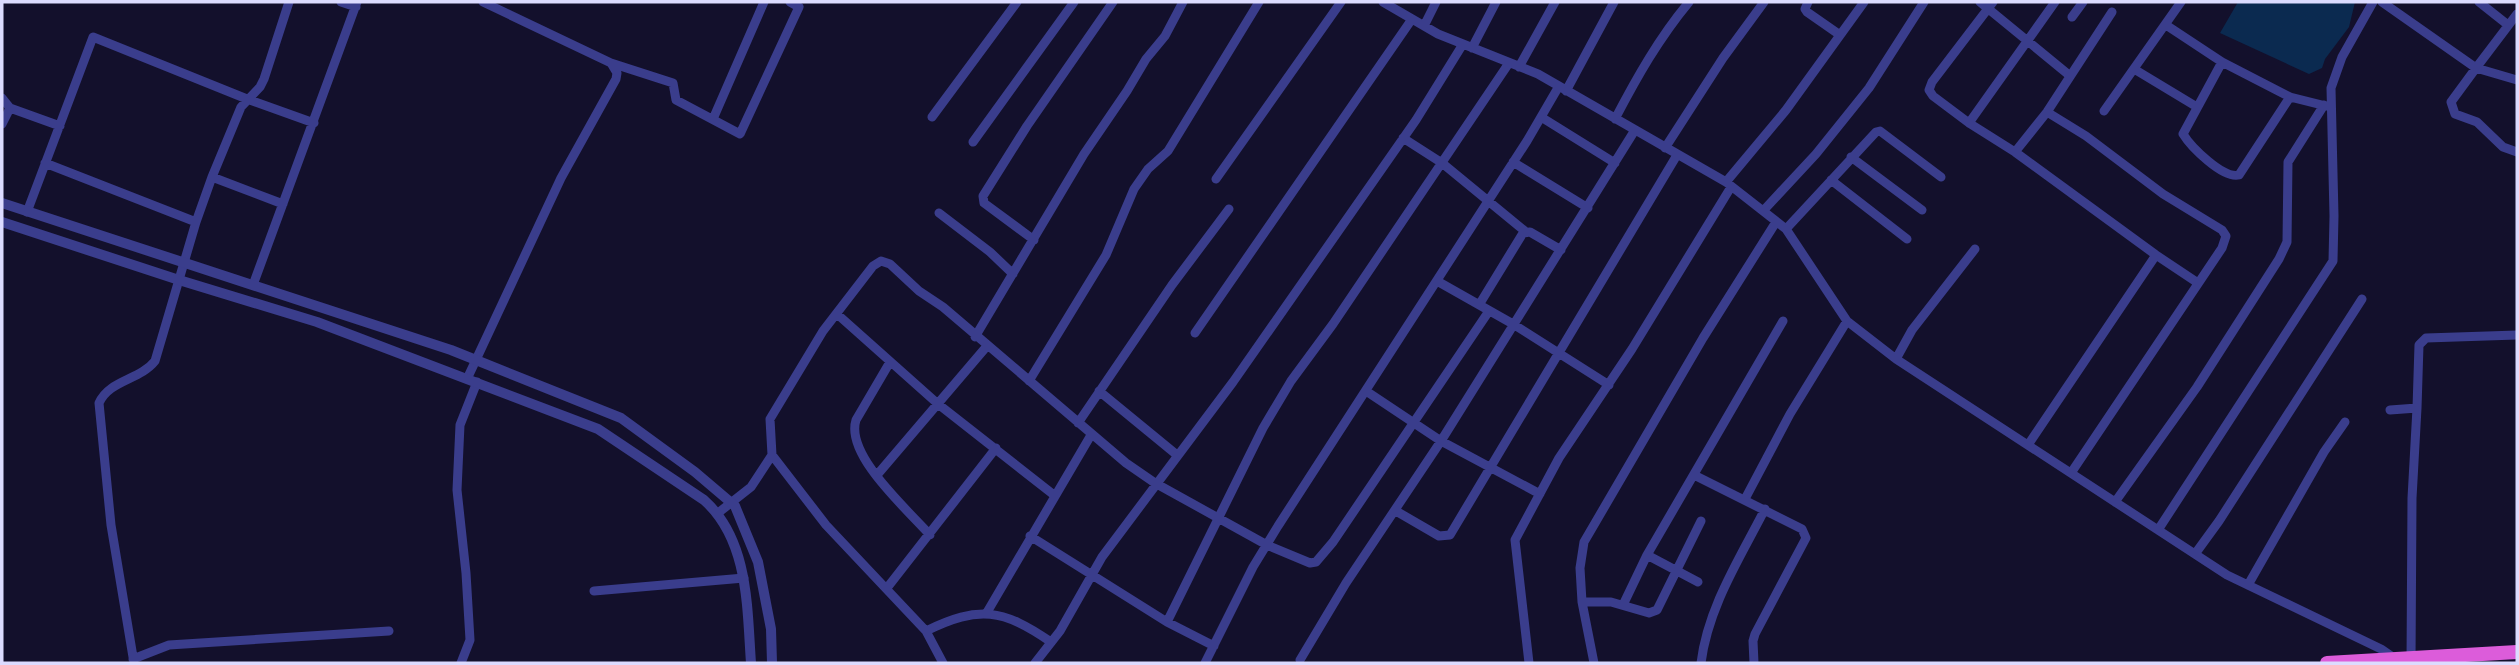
<svg xmlns="http://www.w3.org/2000/svg" width="2519" height="665" font-family="Helvetica,sans-serif">
	<style>
		.water { fill: #0b2a50 }
		.lines { fill: none; stroke-linecap: round; stroke-linejoin: round }
		.minor { stroke: #3a3d8c; stroke-width: 9 }
		.tertiary { stroke: #3a3d8c; stroke-width: 10 }
		.trunk { stroke: #dc5cda; stroke-width: 14 }
	</style>
	<rect width="100%" height="100%" fill="#13102c"/>
	<path class="water" d="M2238,2H2355L2349,27L2325,59L2322,68L2309,74L2220,33Z"/>
	<g class="lines">
		<path class="minor" d="M341,2L356,7
			M1383,2L1438,34L1538,74L1726,182L1786,229L1847,321L1896,359L2227,575L2381,649L2394,658
			M1808,2L1805,9L1807,12L1840,35
			M1980,2L2069,75
			M1993,2L1932,82L1929,90L1933,96L1969,123L2015,152L2156,255L2198,283
			M2382,2L2476,68L2517,14
			M2479,2L2508,25
			M2072,17L2083,2
			M2166,25L2222,62L2290,97L2326,106
			M1424,26L1436,2
			M1472,48L1496,2
			M2222,62L2183,134C2191,147 2223,179 2239,175L2290,97
			M611,63L673,83L676,100L740,134L799,7L790,2
			M1519,67L1555,2
			M2134,69L2197,107
			M2517,80L2476,68L2451,102L2455,114L2477,122L2503,147L2517,152
			M1566,91L1614,2
			M2,98L10,108
			M2104,111L2181,2
			M2047,112L2086,136L2163,194L2222,230L2226,236L2222,248L2071,473
			M932,117L1017,2
			M1541,117L1615,163
			M713,119L764,2
			M1615,119C1637,77 1659,38 1689,2
			M1969,123L2055,2
			M2,124L10,108L60,126
			M1403,138L1442,163L1526,232
			M973,142L1074,2
			M1665,148L1723,58L1764,2
			M2015,152L2047,112L2112,12
			M1851,157L1922,210
			M1513,162L1588,208
			M45,163L196,222
			M212,177L283,204
			M1216,179L1341,2
			M1831,180L1907,239
			M1726,182L1786,110L1864,2
			M1763,211L1816,154L1869,88L1924,2
			M27,212L93,37L247,99L314,123
			M939,213L990,252L1013,274
			M1786,229L1876,132L1880,131L1941,177
			M1034,240L984,203L983,196L1027,126L1113,2
			M1437,281L1513,324L1609,385
			M253,285L357,2
			M1479,305L1523,233L1530,232L1561,250
			M837,314L938,404L1054,495
			M1195,333L1412,19
			M975,337L1084,154L1127,91L1146,59L1165,36L1183,2
			M1896,359L1912,330L1975,249
			M890,362L856,420C845,455 907,509 930,535
			M467,379L561,178L616,79L617,73L611,63L483,2
			M1029,381L1106,255L1134,189L1148,169L1168,151L1259,2
			M1099,391L1177,455
			M1366,391L1441,441L1540,494
			M2390,410L2417,408L2419,345L2426,338L2517,335
			M1078,423L1172,285L1229,209
			M2028,445L2156,255
			M772,455L770,419L823,331L873,266L881,261L890,264L919,291L943,307L1126,463L1155,483L1267,545L1310,563L1316,562L1333,542L1489,311
			M877,475L987,346
			M1694,475L1802,529L1806,538L1755,634L1753,641L1754,663
			M1745,499L1790,414L1847,321
			M2115,502L2197,387L2279,259L2287,242L2288,162L2324,105
			M1396,511L1439,536L1450,535L1677,155
			M718,513L751,487L772,455L826,525L926,631
			M2158,530L2333,261L2334,216L2331,88L2342,57L2373,2
			M1030,536L1167,622L1214,646
			M2195,554L2219,521L2362,299
			M1647,555L1783,321
			M2248,585L2324,452L2345,422
			M887,588L996,448
			M594,591L744,578
			M1582,602H1611L1649,613L1657,610L1701,521
			M1623,605L1647,555L1698,582
			M986,614L1091,435
			M1167,622L1263,428L1291,381L1333,324L1509,63
			M133,659L169,645L389,631
			M1300,660L1346,583L1441,441L1635,130
			M2411,662L2412,498L2417,408
			M134,663L111,525L99,403C109,380 140,380 155,361L196,222L212,177L241,107L260,87L264,79L289,2
			M461,663L470,640L466,573L457,490L460,425L477,382
			M943,663L926,631C979,605 1003,609 1051,642
			M1035,663L1060,631L1102,557L1233,382L1416,120L1463,44
			M1205,663L1253,567L1278,526L1527,141L1559,86
			M1529,663L1515,540L1559,458L1632,349L1731,187
			M1594,663L1582,602L1580,568L1584,542L1703,338L1776,222
			M1701,663C1708,607 1740,558 1765,509"/>
		<path class="tertiary" d="M2,203L451,350L621,418L695,472L735,506L758,562L771,629L772,663
			M2,222L179,280L317,322L598,429L704,500C749,540 747,608 751,663"/>
		<path class="trunk" d="M2327,663L2517,652"/>
	</g>
	<rect width="2519" height="665" fill="none" stroke="#dcdbff" stroke-width="7"/>
</svg>
